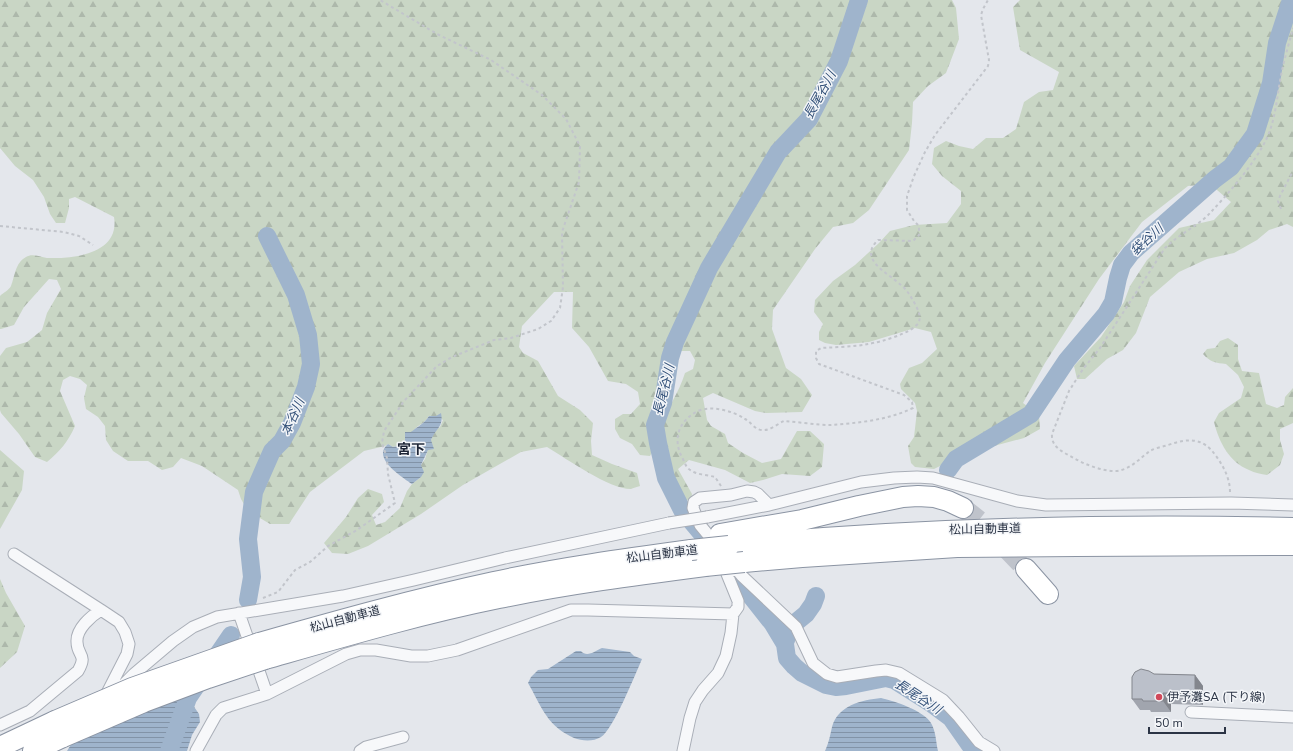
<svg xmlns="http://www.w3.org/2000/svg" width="1293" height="751" font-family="'Nunito Sans','Noto Sans JP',sans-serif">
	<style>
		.forest { fill: url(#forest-firs) }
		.water { fill: url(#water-rules) }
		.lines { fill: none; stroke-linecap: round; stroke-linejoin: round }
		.river { stroke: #9fb4cc; stroke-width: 18 }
		.motorway-tunnel { stroke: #bfc3cb; stroke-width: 20; stroke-dasharray: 20 10; stroke-linecap: butt }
		.minor-casing { stroke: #a9aeb7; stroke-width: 13 }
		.motorway-casing { stroke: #8b94a3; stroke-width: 22 }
		.path { stroke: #c2c5cb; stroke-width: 2; stroke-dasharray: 3 3; stroke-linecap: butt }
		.minor { stroke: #f7f8fa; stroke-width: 11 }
		.motorway { stroke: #fff; stroke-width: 20 }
		.minor-bridge-casing { stroke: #a9aeb7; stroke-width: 13; stroke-linecap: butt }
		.motorway-bridge-casing { stroke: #8b94a3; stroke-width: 22; stroke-linecap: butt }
		.minor-bridge { stroke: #f7f8fa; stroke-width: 11 }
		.motorway-bridge { stroke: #fff; stroke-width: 20 }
		.wall { fill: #a1a5ae }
		.shaded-wall { fill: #83868d }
		.building { fill: #bbc0ca; stroke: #83868d }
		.poi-dot { fill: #d1495b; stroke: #f4f6f9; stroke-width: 1.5 }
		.labels { text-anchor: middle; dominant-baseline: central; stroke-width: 3; stroke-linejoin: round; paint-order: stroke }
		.street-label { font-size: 12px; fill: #2b3445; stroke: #f4f6f9 }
		.poi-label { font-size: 12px; fill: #2b3445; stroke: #f4f6f9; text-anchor: start }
		.water-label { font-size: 13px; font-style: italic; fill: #34527a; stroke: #f4f6f9 }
		.quarter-label { font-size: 14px; font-weight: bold; fill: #1d2536; stroke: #f4f6f9 }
	</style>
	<defs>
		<pattern id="forest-firs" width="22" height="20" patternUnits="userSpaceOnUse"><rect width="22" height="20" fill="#c9d6c5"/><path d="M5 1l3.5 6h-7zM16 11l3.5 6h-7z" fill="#adb8ab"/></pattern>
		<pattern id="water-rules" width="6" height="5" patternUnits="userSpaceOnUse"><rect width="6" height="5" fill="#9fb4cc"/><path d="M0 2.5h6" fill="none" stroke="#8293a7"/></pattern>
	</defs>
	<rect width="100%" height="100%" fill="#e4e7ec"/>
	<path class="forest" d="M0,0H952L956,8L959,39L946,73L928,86L913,102L912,123L909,150L869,210L853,223L833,227L815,249L773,310L772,329L786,368L801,379L812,395L802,412L766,413L755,411L713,393L703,398L707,420L711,426L725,434L728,443L743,453L762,463L781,459L797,431H810L824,444L822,467L810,476L782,474L763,480L750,483L725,470L689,460L678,469L692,494L691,499L682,502C680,499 676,495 675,492C670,482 658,439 661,429C666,409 679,393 685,373L693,369L695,360L690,351H681L674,362L661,374L650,412L651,428L655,446L650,456L640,455L632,444L620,438L615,429V419L623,414H631L640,404L638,392L626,384L608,381L589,347L572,328L573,292H554L522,326L519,347L523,353L538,361L558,396L580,410L593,423L591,441L592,455L612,464L637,473L640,486C637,487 633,488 631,489C609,489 567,459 547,447L521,452L463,485L421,514L368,546L348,554L332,553L324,543L346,517L358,498L368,489L382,494L384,502L372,515L376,525L385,522L400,508L407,491L412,484L421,477V465L425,459L431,440L434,431L440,427L443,420L436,416H429C423,425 422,422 415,429C407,436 404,445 393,447L388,444L385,446L364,451L310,492L289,524H270L248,511L241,499L238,490L202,466L181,458L173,467L162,470L148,461H128L113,451L106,440L105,426L98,417L86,409L84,398L87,385L80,379L70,376L63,380L60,391L75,426C68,442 60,451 47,462L35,457L19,434L1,413L0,410V356L6,348L27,342L42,330L47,313L61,289L57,280L49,279L24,307L14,325L1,329H0V296C3,293 9,290 11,286C15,276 15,263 26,257C32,253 40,257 47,258C74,259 120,254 114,217L75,197L69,199V208L65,223H56L50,214L44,197L33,180L15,166L0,148Z
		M1020,0H1293V227L1287,224L1269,230L1257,240L1234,253L1207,259L1179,272L1150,297L1136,333L1123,350L1107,359L1085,379H1077L1074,366L1101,337L1124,302L1130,286L1147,260L1179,228L1214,220L1231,202L1210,184L1188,186L1142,222L1099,279L1045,363L1023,403L1039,415L1040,429L1024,438L979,450L955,452L940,466L934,469L915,467L911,463L908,446L914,437L917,411L915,403L901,389L900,384L909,368L922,363L937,349L931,332L915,328L869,342L836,345L825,343L819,340V332L823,324L814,312L815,300L833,281L855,265L879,243L890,231L914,225L947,223L961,204V191L942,176L932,164L934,148L946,141L959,146L973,149L986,138H1003L1016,129L1024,102L1039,92L1053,90L1059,72L1020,50L1013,7Z
		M1228,338L1238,345V359L1242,371L1259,373L1266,404L1277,408L1284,405L1285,397L1293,388V423L1280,429V440L1284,454L1280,465L1267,475C1261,474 1255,473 1249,470C1229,462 1219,442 1214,422L1219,413L1241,398L1244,387L1238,375L1226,364C1216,363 1210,362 1203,354L1207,349L1215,348L1220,341Z
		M0,450L24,471L22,490L0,529Z
		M0,579L6,593L25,626L17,652L0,668Z"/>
	<path class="water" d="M441,413C444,427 436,428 431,440L434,449L428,450L421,465L424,472L421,477L412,484C402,477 371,458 388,444L393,447L398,446L405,440V432H411C418,426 424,424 429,416H436Z
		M602,648L630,652L634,656L642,659C635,675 613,730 601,737C593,742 582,741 574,738C563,733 553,726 546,715C540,707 534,693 528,683L531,677L538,670L548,669L576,651H581C587,658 595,651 602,648Z
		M167,683L188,698L199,714L200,722L192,735L187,751H67L73,741Z
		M881,698C895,701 924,711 931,723C936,731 936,743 938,751H825C829,742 830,736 832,727C838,705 862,700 881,698Z"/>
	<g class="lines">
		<path class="river" d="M948,470L956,459L1031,414L1067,360L1106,314L1113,302L1118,278L1122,265L1131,253L1215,179L1231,167L1255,134L1271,83L1277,43L1291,0
			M702,534L682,510L666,478L658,443L655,425L663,403L670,358L675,342L709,268L778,152L809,119L839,61L859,0
			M720,557L773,624L785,644L787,658L794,666L802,673L826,685L836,687L846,686L886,678L894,680L932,704L951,718L974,751
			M248,600L252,577L248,539L254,492L272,451L282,441L292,423L306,387L311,364L308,335L296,295L267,236
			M786,640L789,628L806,614L813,604L816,596
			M169,751L188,698L231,635"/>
		<path class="motorway-tunnel" d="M963,508L981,522L1026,569"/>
		<defs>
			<path id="minor" d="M769,505L758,494L754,492L747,491L731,495L700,498L694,502L693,508L700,525L742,576L796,627L813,663L827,674L837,677L876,671L886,670L899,673L943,700L959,717L979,742L994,751
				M707,517L769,505L861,482L894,478L917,477L933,478L1017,501L1046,505L1231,503L1293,505
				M14,554L101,610
				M239,613L267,694
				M119,689L134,674L173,641L193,627L217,617L343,596L414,580L505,558L669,523
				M1191,712L1293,717
				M0,725L30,711L78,671C88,654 77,656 77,642C76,629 91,616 101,610L119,622L125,632L129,644L127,654L104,699
				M196,751L216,715L223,708L267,694L346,654L360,650H376L411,656H428L457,650L571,610H588L733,614
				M360,751L366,747L403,737
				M683,751L690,718L695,702L703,690L718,673L726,656L731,633L733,614L738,607V601L727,574L735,569"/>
			<path id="motorway" d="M720,534L802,520L859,506L903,497L918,496L934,497L948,501L963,508
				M729,546C916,528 1105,524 1293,528
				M744,562L802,557L957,547L1077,546L1293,545
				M1026,569L1048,594
				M259,643C337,621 415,599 494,582C559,568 625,559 691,550
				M265,659C342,637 420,614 499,598C567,584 636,575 705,566
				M0,747L55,721
				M33,751L63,737"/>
		</defs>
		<use href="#minor" class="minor-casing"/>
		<use href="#motorway" class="motorway-casing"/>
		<path class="path" d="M1281,209L1278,201L1280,196L1293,171
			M0,226L64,232L79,236L93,245
			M721,486L715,477C708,475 698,475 692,471C687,469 685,464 683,459C672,440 678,421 698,411C712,405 733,411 745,419C751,422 755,430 762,430C770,431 777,424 784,421C799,422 816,425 831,425C858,423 888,420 913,408L912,402L904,395L819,364L816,358V351L821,348C836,347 853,347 868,344C881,342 913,333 919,322C921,315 918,310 915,304C911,297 908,291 902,286C889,273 857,260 878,240L913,241L919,235V226L914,221L907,210V196L914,176L925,152L935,135L988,66L989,60L981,15L983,9L988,0
			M1230,492C1230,479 1224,467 1216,456C1203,437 1188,438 1168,445C1162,447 1155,448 1150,451C1140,458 1130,470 1116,471C1100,471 1084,464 1070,456C1061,451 1051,446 1052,434L1069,391L1083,369L1100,348L1165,248C1179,234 1198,226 1210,213C1229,193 1254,164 1266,140C1277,117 1277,91 1283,66C1286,53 1290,40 1293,28
			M263,598L278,592L295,570L310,562L328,546L357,530L395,503L388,474L387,458L382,443L384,431L404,401L437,366L452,357L494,340L511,338L538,329L551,321L560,308L563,287L562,232L579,182L580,146L566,119L542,95L491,60L437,34L380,0"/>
		<use href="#minor" class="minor"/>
		<use href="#motorway" class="motorway"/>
		<defs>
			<path id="minor-bridge" d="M669,523L707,517"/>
			<path id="motorway-bridge" d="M691,550L729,546
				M705,566L744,562
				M55,721L132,688L259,643
				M63,737L144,702L208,678L265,659"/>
		</defs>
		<use href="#minor-bridge" class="minor-bridge-casing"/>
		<use href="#motorway-bridge" class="motorway-bridge-casing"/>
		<use href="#minor-bridge" class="minor-bridge"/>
		<use href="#motorway-bridge" class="motorway-bridge"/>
	</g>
	<path class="wall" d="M1154,674L1195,675L1203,686V705L1171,704V712H1151L1150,710H1140L1132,699Z"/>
	<path class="shaded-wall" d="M1195,675L1203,686V705L1195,694Z
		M1163,693L1171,704V712L1163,701Z"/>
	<path class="building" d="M1141,669L1149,671L1154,674L1195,675V694L1163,693V701H1143L1142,699H1132V677L1135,672Z"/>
	<circle class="poi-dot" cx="1159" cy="697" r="4"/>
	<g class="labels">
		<g class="street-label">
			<text transform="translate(985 529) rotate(-1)">松山自動車道</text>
			<text transform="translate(662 554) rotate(-7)">松山自動車道</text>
			<text transform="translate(345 619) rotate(-15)">松山自動車道</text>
		</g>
		<g class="poi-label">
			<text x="1167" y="697">伊予灘SA (下り線)</text>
		</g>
		<g class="water-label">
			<text transform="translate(820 95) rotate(-61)">長尾谷川</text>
			<text transform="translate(1147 240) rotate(-42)">袋谷川</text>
			<text transform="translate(664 390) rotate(-76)">長尾谷川</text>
			<text transform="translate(293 417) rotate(-66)">本谷川</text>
			<text transform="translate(918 697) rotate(33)">長尾谷川</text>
		</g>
		<g class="quarter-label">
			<text x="411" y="449">宮下</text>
		</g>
	</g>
	<path d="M1149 727v6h76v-6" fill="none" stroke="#2b3445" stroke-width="2"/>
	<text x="1155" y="727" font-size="12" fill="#2b3445" stroke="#f4f6f9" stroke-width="3" paint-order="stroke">50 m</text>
</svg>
